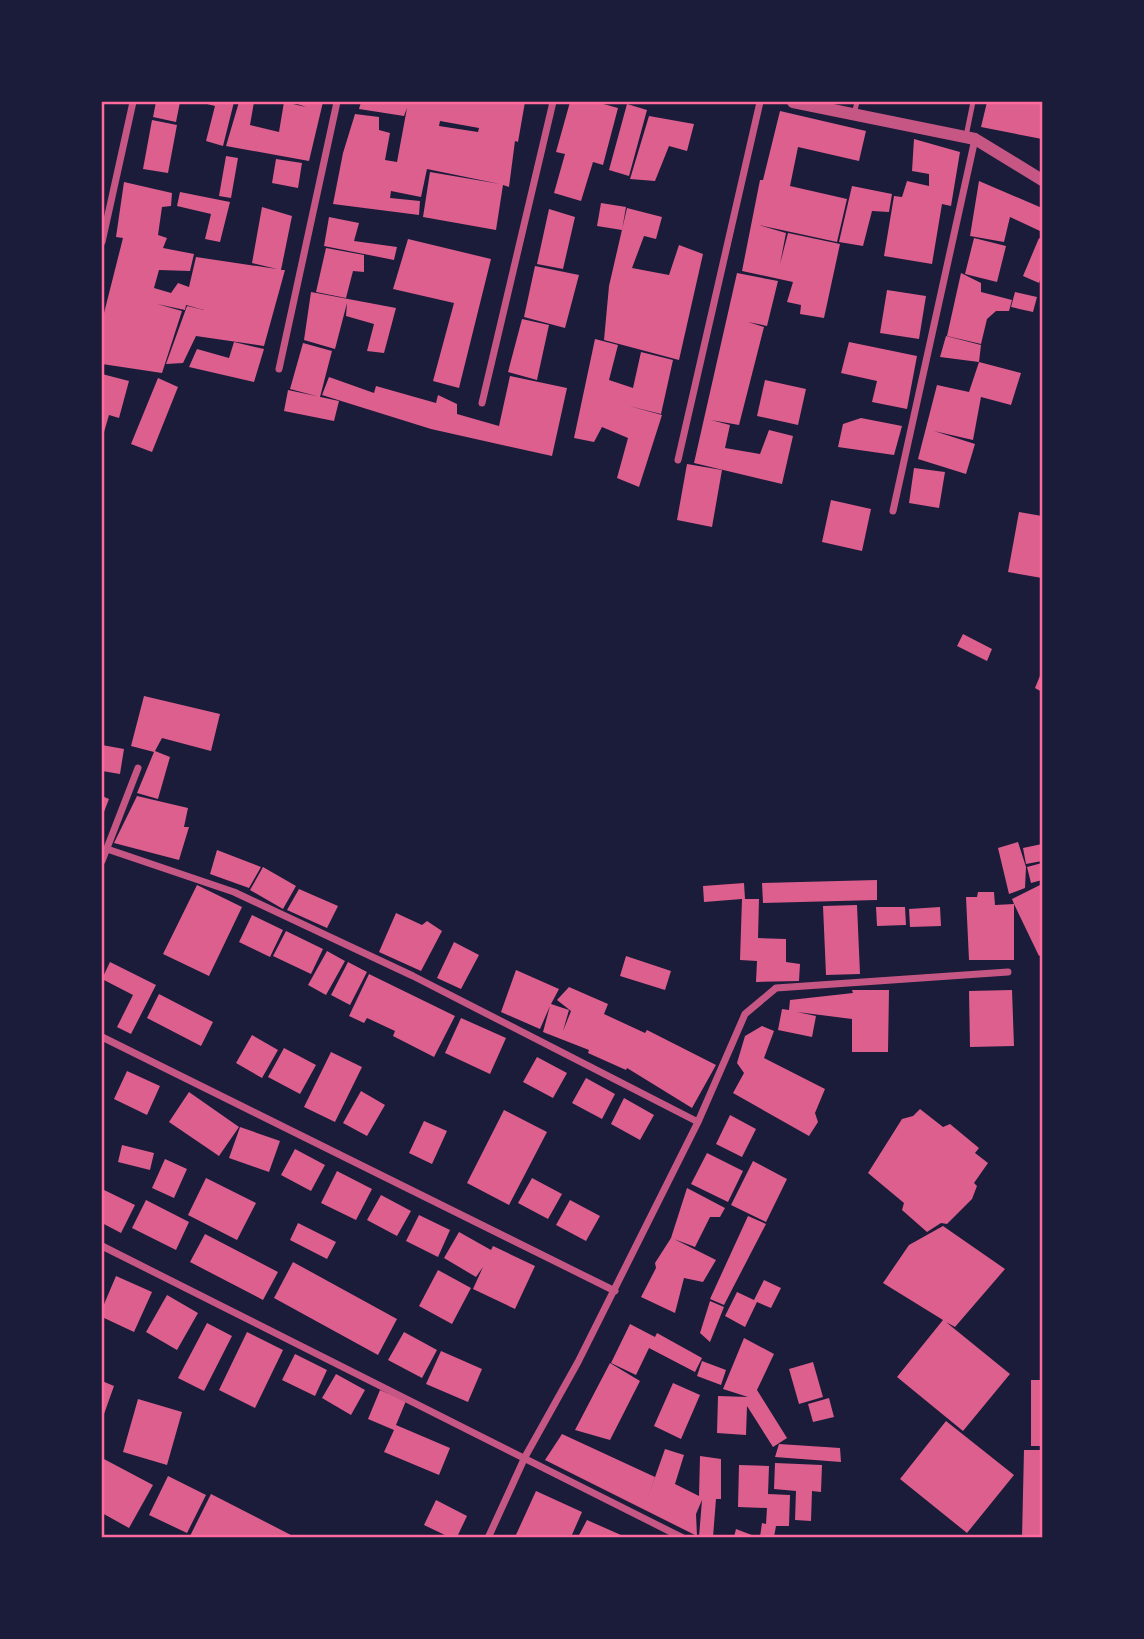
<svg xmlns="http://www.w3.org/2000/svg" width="1144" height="1639" font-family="'Fira Sans Condensed',sans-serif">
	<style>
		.building { fill: #dd5f8e; fill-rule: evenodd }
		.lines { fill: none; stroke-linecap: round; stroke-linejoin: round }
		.service { stroke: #c65784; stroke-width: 5 }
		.minor { stroke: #c65784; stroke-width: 7 }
		.tertiary { stroke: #c65784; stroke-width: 12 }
		.neatline { fill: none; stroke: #ff6b9d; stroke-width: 2.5 }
	</style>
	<rect width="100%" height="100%" fill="#1b1b3a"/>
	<path class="building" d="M156,102H180L176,122L153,117Z
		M199,102H234L223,146L206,141L215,106Z
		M239,102H254L250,125L279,132L284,102L306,107L292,102H323L309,161L226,146Z
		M361,102H525L518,142L515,141L509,187L503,185L496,230L423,217L430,172L500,184L427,169L421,197L391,191L390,198L420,201L419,215L333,204L343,153L355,114L379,117V130L390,133L385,160L397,162L407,108L404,116L359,109ZM440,121L479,128L478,132L439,126Z
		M570,102H596L618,108L603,165L593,162L581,201L554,193L565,154L556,152Z
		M987,102H1042V139L981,127Z
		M627,104L647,110L629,176L609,170Z
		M780,111L866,131L859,161L798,147L790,186L847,199L837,242L759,225L786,233L780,264L788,233L840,244L824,318L800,314L801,305L787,302L793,282L742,271L760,180H763Z
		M649,116L694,124L687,151L669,146L655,181L630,179Z
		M152,120L177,125L168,173L143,169Z
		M914,139L960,152L951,206L942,204L932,264L884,256L894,196L902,197L907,181L929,186V174L912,171Z
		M226,156L238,158L231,198L219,196Z
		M276,159L302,163L298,188L272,183Z
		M979,181L1042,208L1040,231L1010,217L1004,242L970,236Z
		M124,182L172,193L171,206L162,207L158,235L167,238L163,248L194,254L190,271L159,270L154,288L171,293L178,283L189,287L196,257L277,269L252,263L262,207L292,216L281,270H285L264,346L196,336L183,363L166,364L187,306L204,310L186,305L185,310L157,304L182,311L162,373L102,364V321L123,238L116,237Z
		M852,186L892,194L889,212L872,211L863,246L839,242Z
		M180,192L230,202L220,242L205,239L211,214L177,206Z
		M601,203L626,207L622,230L597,226Z
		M627,208L662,217L656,239L644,236L632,268L669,275L679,245L703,254L679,360L604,340L609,286Z
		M549,209L575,217L563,269L537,264Z
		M329,217L359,223L354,241L397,247L394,260L324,246Z
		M974,238L1006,246L997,282L965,274Z
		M1039,238L1042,240V275L1039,283L1023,276Z
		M408,239L491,259L459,388L433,381L454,303L393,289Z
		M326,248L364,255V272L353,271L346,298L316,292Z
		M535,266L579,275L565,328L524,317Z
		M737,273L778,281L767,326L748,322L764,327L739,425L711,420L730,425L725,448L760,454L769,430L793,436L782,484L694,463Z
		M961,273L981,283V292L1012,300L1009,311H996L987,319L981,344L947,336Z
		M887,290L926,296L919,339L880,333Z
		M311,292L396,308L384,353L367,351L374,324L346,316L347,303L335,349L304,340Z
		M1015,292L1037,297L1033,312L1011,307Z
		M522,319L549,325L537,380L508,372Z
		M946,336L981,345L979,362L1021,373L1011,405L981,397L973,440L934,431L975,444L966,474L918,459L937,385L969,392L979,362L940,357Z
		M595,339L618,345L609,380L633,388L641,352L673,360L661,414L629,406L662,415L639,487L617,478L628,438L602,427L594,442L574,438Z
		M234,342L264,349L254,382L189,367L197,349L229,358Z
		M849,342L917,356L907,409L872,402L877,381L841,373Z
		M303,343L332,351L320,397L290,389Z
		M102,374L129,381L119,418L109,415L102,439Z
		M510,376L567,388L552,456L431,429L322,395L329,377L374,393L376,386L436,403L438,395L457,404V414L499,426Z
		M158,378L178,387L152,452L131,444Z
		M765,380L806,389L798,425L757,416Z
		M288,390L339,401L334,421L284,411Z
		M861,418L902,426L894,455L838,447L843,424Z
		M687,464L722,470L712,527L677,520Z
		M914,468L945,472L939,508L909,503Z
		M831,500L871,509L862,551L822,542Z
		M1019,512L1042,516V578L1008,572Z
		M963,634L992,649L987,661L957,646Z
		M1042,671V692L1035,688Z
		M144,696L220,714L211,751L162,738L155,751L170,757L158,799L137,793L154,752L131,746Z
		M102,745L124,749L120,774L102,771Z
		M102,796L109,799L102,817Z
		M137,796L188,808L184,827H189L179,860L114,843Z
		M1018,842L1026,867L1025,888L1009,894L998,848Z
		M1042,844V861L1026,864L1023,848Z
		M217,850L261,867L249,888L210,874Z
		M1042,863V880L1031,883L1027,867Z
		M263,867L296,886L283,909L250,890Z
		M877,880V900L763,903L762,883Z
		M744,883L745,899H759L758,938L786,939V962L800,964L799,981L756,982L757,961L740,960L742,899L704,902L703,886Z
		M1042,884V954L1039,956L1014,904V960H969L966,897H977L978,892H994L995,905L1014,904L1012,899Z
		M197,885L242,907L209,976L163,954Z
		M299,889L338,906L327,928L287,910Z
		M857,905L860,974L826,975L823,906Z
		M876,907H905L906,925L877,926Z
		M940,907L941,926L910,927L909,909Z
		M396,913L422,925L427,921L442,931L421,971L379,952Z
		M252,915L283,930L270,957L239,942Z
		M286,931L323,949L311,974L273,956Z
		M454,942L479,955L461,989L437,978Z
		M327,951L345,961L326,995L308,985Z
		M626,956L671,971L665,990L620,976Z
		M110,962L156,985L131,1034L117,1027L133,995L102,979Z
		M348,962L367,972L350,1005L331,995Z
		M516,970L559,989L551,1004L569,1010L563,1031L571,1011L557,1000L569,987L608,1004L604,1014L645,1033L647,1030L716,1065L692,1108L627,1068L626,1070L588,1053L589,1050L543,1032L550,1006L540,1029L501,1012Z
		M369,974L455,1016L434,1057L393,1036L395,1031L367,1018L364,1023L349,1016Z
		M852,990H889L888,1052H852V1019L797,1012L816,1016L812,1037L778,1030L782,1009L789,1010L790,1000L853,993Z
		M1012,990L1014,1046L970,1047L969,991Z
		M159,994L213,1022L201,1046L147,1018Z
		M461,1018L506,1038L490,1074L445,1053Z
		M762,1026L774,1031L764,1058L825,1089L815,1113L818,1122L809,1136L733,1093L744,1073L737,1063L745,1036Z
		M252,1035L278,1050L262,1078L236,1063Z
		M284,1048L316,1065L300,1094L268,1077Z
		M331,1052L362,1067L335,1122L304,1107Z
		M537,1057L567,1073L553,1098L523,1082Z
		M127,1071L160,1086L147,1115L114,1099Z
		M586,1078L615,1094L602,1119L572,1103Z
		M361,1091L385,1105L367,1136L343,1123Z
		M189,1092L239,1127L219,1156L169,1122Z
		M624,1098L654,1115L640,1140L611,1124Z
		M920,1109L943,1127L950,1124L979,1148L975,1153L988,1163L974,1183L977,1186L972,1199L947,1224L941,1223L927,1232L902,1210L904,1203L868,1173L902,1119L913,1116Z
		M504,1110L547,1132L509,1205L467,1183Z
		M730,1115L756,1129L742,1157L716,1144Z
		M424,1121L447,1131L432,1164L409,1153Z
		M240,1127L280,1141L269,1172L229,1158Z
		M122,1145L154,1153L150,1170L118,1162Z
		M295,1149L325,1165L311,1191L281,1175Z
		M707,1153L743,1171L728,1202L691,1184Z
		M165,1159L187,1169L174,1198L152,1188Z
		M753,1161L787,1179L766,1222L731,1205Z
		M337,1171L372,1189L356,1220L321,1203Z
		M206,1178L256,1203L237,1240L188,1215Z
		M532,1178L562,1194L548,1219L518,1203Z
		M687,1188L725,1208L720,1217H710L695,1247L674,1239L716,1260L703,1282L684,1278L675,1313L641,1297L656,1268L655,1263L671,1238Z
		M102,1189L135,1205L121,1233L102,1223Z
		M381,1195L411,1211L397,1236L367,1220Z
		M146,1200L189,1222L176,1250L132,1228Z
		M570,1200L600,1216L586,1241L556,1225Z
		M419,1215L450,1230L438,1257L406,1241Z
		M748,1216L766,1224L724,1305L710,1299Z
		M298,1223L336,1242L327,1259L290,1240Z
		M943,1226L1005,1269L955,1327L946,1322L1010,1374L963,1431L897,1377L943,1320L883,1283L909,1245Z
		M459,1232L491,1250L493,1246L535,1266L515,1309L473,1289L483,1267L476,1277L444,1258Z
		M205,1234L278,1272L263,1300L190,1262Z
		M293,1262L397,1319L378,1355L274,1298Z
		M438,1270L471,1288L452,1324L419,1306Z
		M116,1276L152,1292L134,1332L102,1317V1309Z
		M764,1280L781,1288L771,1308L757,1302L745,1327L725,1316L737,1292L754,1300Z
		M167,1295L198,1313L177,1350L146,1332Z
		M710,1301L724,1307L710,1342L700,1333Z
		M207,1323L232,1336L204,1391L178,1378Z
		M630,1324L655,1337L657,1333L702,1358L695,1372L649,1348L636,1375L611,1363Z
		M247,1332L283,1350L255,1408L219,1390Z
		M404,1332L437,1350L422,1378L388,1360Z
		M744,1338L774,1354L757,1390L787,1438L773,1447L747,1406L746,1435L717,1433L718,1396L748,1397L723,1389Z
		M441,1351L482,1369L468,1402L426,1384Z
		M295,1354L327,1370L315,1396L282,1380Z
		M702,1361L726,1370L721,1385L697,1376Z
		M813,1362L823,1397L799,1404L789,1369Z
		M610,1363L640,1381L610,1440L575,1430Z
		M336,1374L365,1390L351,1415L322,1398Z
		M1031,1380H1042V1446H1031Z
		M102,1381L114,1386L104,1414L102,1413Z
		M673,1383L700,1395L681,1439L654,1426Z
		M380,1390L406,1401L396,1425L450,1448L439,1475L384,1452L394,1430L368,1419Z
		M829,1398L834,1417L813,1422L808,1404Z
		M138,1399L182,1412L167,1465L123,1452Z
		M946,1421L1014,1475L967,1533L900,1479Z
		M562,1434L655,1477L647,1500L665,1449L684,1455L675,1484L699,1496L700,1456L721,1459V1499H716L713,1537H699L702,1500L696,1514L697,1536L545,1460Z
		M779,1444L840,1448L841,1462L775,1457Z
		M1024,1450H1042V1537H1022Z
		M102,1458L153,1485L129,1528L102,1513Z
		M775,1463L822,1465L821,1492L812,1491L811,1521L795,1520L796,1491L774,1489Z
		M739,1465L769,1466L768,1494L790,1495L789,1526H776L774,1537H760L762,1523L766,1524L767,1508L738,1507Z
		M168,1476L206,1495L187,1533L149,1515Z
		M536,1491L582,1512L571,1537H515Z
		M211,1494L291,1535L290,1537L190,1536Z
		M436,1500L467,1516L457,1537H449L424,1525Z
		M587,1520L621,1535L619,1537H578Z
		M736,1529L757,1537H734Z"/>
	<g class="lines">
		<path class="service" d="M854,114L857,102
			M966,136L973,102"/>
		<path class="minor" d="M102,242L133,102
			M279,369L337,102
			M482,403L553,102
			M678,460L760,102
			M893,511L975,139
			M107,849L234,892L413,976L698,1122
			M102,861L138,768
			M102,1037L615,1291
			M102,1246L683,1538
			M488,1538L525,1457L578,1362L698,1122L745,1014L776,988L1008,972"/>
		<path class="tertiary" d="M793,102L975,139L1042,180"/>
	</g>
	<rect width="1144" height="1639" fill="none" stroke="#1b1b3a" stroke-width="206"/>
	<rect x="103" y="103" width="938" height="1433" class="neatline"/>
</svg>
